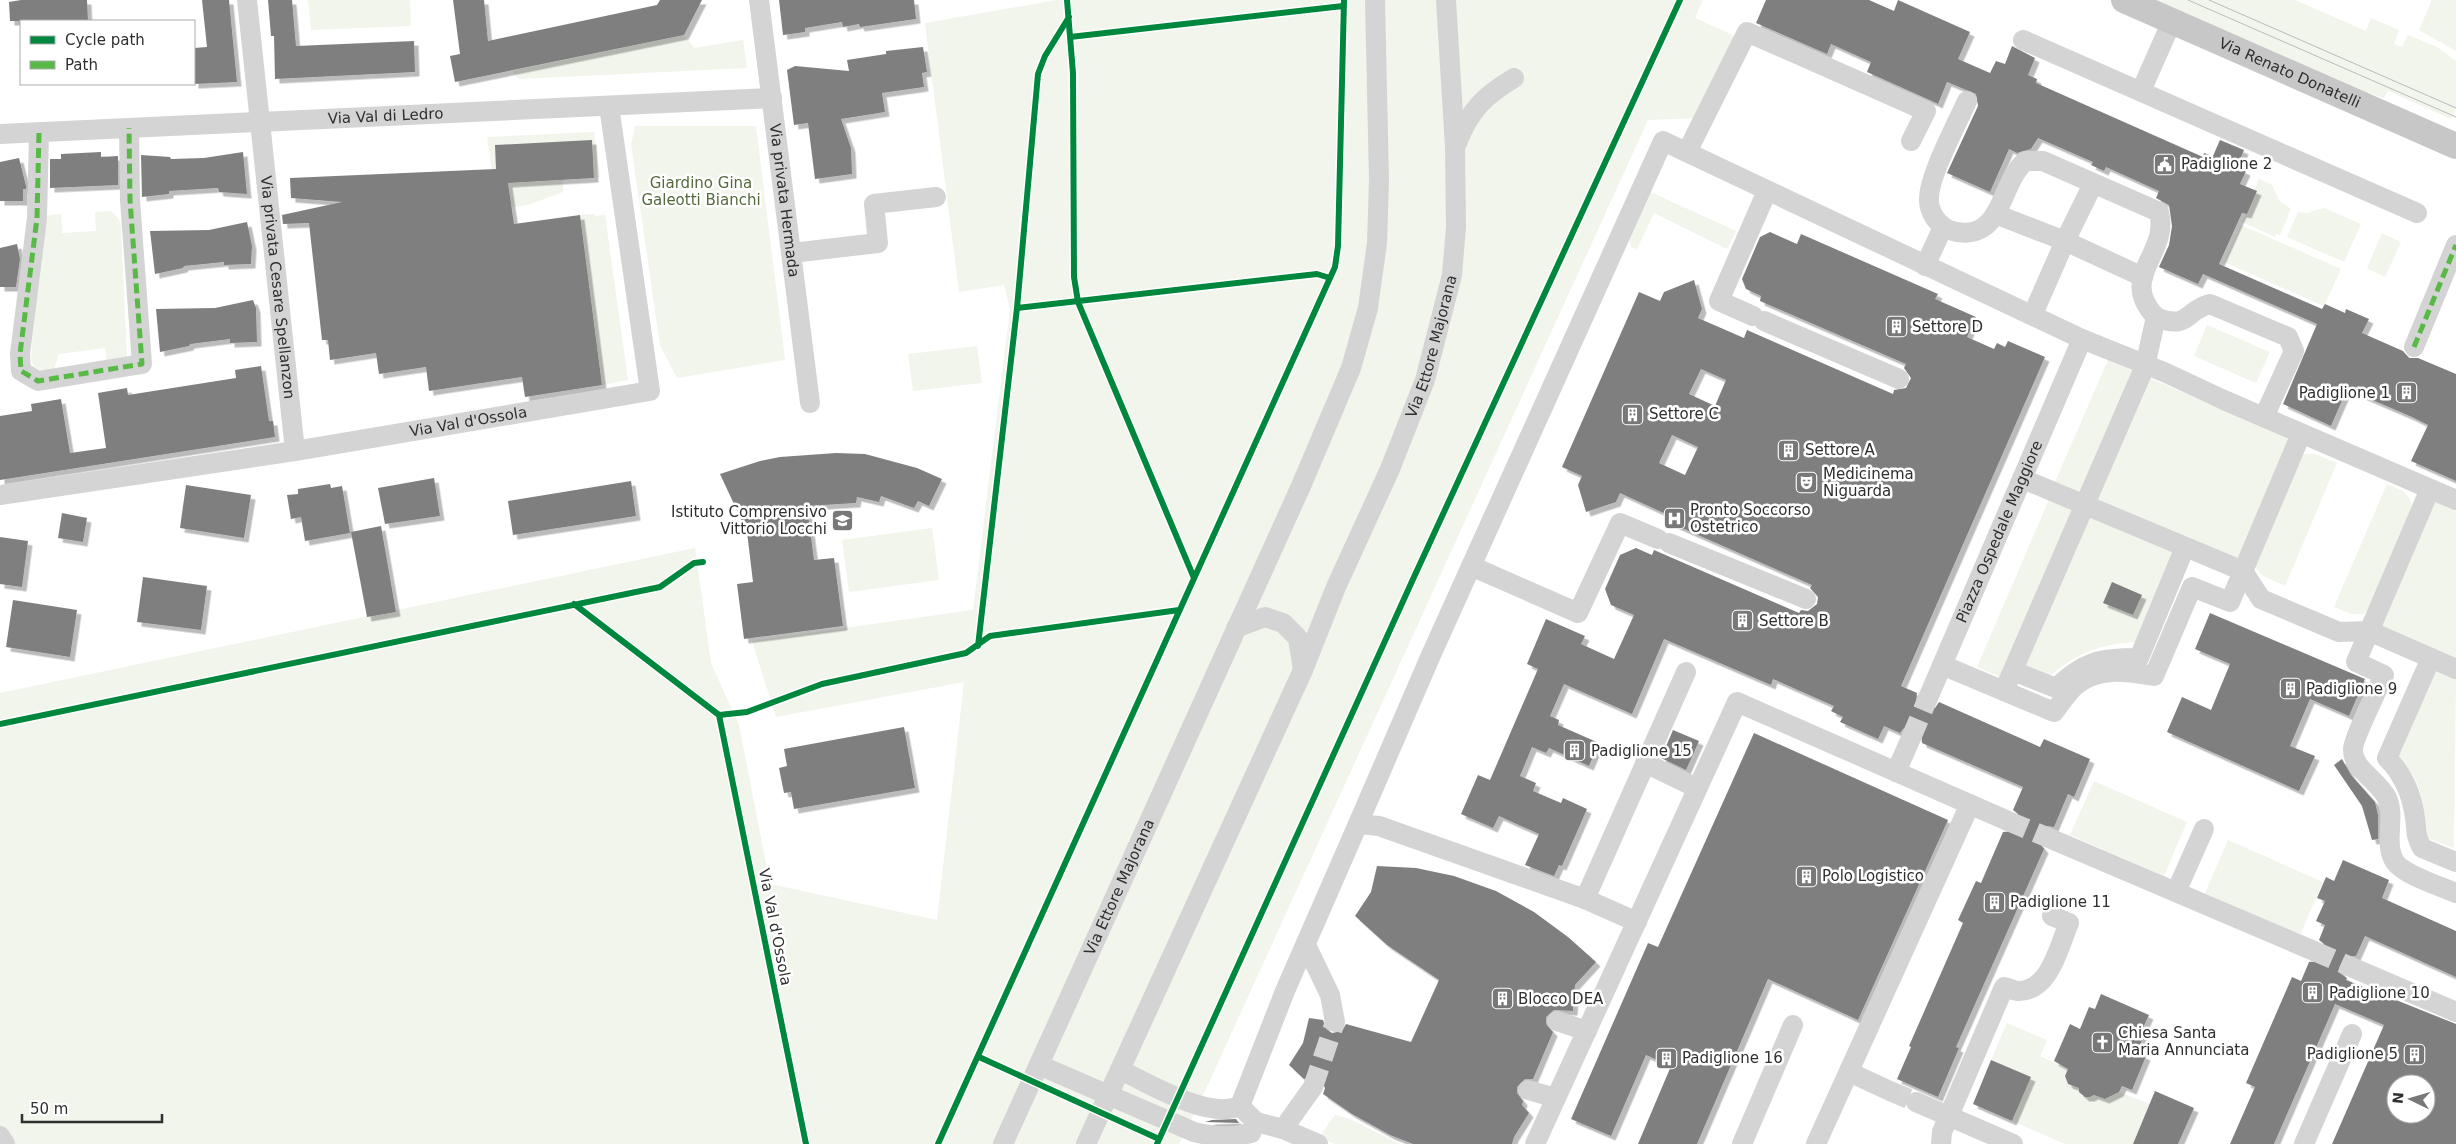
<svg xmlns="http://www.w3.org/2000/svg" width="2456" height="1144" font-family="'DejaVu Sans',sans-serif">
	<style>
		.green { fill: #f1f5ec }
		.building { fill: #7f7f7f; fill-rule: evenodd; filter: url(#shadow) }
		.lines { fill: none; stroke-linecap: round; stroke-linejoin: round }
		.minor-tunnel { stroke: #d5d5d5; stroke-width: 20; stroke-dasharray: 20 10; stroke-linecap: butt }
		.minor { stroke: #d4d4d4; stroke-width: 20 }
		.major { stroke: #c7c7c7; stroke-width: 26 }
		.tram { stroke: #bbb; stroke-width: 1 }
		.quiet { stroke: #58b947; stroke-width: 5; stroke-dasharray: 10 5; stroke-linecap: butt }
		.cycleway-casing { stroke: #fff; stroke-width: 9 }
		.cycleway { stroke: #00873e; stroke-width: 6 }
		.labels { text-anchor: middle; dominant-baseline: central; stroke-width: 5; stroke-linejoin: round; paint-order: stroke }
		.street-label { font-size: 15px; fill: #2f2f2f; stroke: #fff }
		.poi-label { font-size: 15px; fill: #2f2f2f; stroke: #fff; text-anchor: start }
		.park-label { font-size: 15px; fill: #546a3c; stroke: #fff }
	</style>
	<defs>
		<filter id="shadow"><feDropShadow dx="4.5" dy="4.5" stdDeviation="0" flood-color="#0004"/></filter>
	</defs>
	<rect width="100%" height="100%" fill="#fff"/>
	<path class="green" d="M308,0H410L411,26L311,30Z
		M1057,0H1703L1695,18L1735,36L1697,118L1648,120L1200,1102L1179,1144H0V693L695,548L711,663L739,725L770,884L937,920L964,682L776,717L752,641L973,610L1010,309L1004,285L959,292L925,23Z
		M2153,0H2295L2366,31L2371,18L2399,30L2394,44L2402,47L2408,35L2437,47L2456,61V109L2451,119L2388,91L2384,98L2352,88Z
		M2432,0H2456V51L2419,30Z
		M684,35L694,48L743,40L747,68L519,79L512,71Z
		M635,126H756L785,360L677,378L660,345L631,145Z
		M594,132L600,177L594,178L592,140L563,180V192L528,205L497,209L487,137Z
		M2259,179L2272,185L2279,200L2291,209L2280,235L2276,234L2275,237L2242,222L2257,191L2254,190Z
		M1646,190L1736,231L1727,249L1654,213L1637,249L1631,247L1629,237Z
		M2324,208L2361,224L2344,262L2287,237L2298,212L2307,213Z
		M111,211L119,219L121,226L127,358L107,362L105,348L59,354L54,369C42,371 32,371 31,357L43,219L50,215L61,214L62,233L96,231L95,212Z
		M595,214V216L605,215L628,380L602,385L580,215Z
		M2241,225L2341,269L2324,306L2224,262Z
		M2382,233L2401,242L2385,277L2367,268Z
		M2207,325L2270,352L2256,383L2194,356Z
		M977,346L982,383L913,391L908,354Z
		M2108,360L2133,371L2079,495L2054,484Z
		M2147,377L2291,439L2238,563L2093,502Z
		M2305,454H2315L2337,463L2285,586L2263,576L2255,567L2297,461Z
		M2387,484C2402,490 2410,493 2413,509L2372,606L2363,614H2351L2334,607Z
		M2050,497L2074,507L2002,678L1977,667Z
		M2434,501L2456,511V661L2379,627Z
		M2087,513L2174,549L2135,642C2100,644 2076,653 2050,676L2021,666Z
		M932,528L939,580L849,592L842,540Z
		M2434,668L2456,677L2454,848L2424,837C2425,805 2422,777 2396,756Z
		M2094,781L2187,822L2164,876L2070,835Z
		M2228,840L2323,882L2300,935L2205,893Z
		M2007,1023L2047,1040L2040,1056L2068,1069L2065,1076L2068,1084L2079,1086C2080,1096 2087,1099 2095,1094L2105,1099L2112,1096L2114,1090L2150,1104L2133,1144H2065L2012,1121L2030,1077L1991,1060Z
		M1335,1115L1350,1119L1400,1144H1335L1319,1137Z"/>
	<path class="building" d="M21,0H87L88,21H10L9,2Z
		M202,0H229L237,82L194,84V48L207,47Z
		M268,0H292L296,46L414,41L415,72L275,79L274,36H271Z
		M453,0H484L488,41L657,5L660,0H702L684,35L455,82L450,56L460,54Z
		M779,0H914L916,19L860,27L859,24L843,27L842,22L805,28V32L783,35Z
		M1766,0H1869L1894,11L1898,0L1970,32L1958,59L1990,73L1996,61L2005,64L2012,46L2035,58L2028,75L2037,79L2036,83L2203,157L2204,153L2213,156L2220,140L2244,150L2237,167L2246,171L2240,184L2257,191L2247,214L2242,213L2219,264L2322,309L2325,304L2345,313L2346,309L2369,319L2362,333L2403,351L2409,358H2418L2456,374V481L2411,461L2428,425L2412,417L2347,389L2331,426L2283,404L2317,324L2203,274L2198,284L2159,267L2169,245L2172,226L2169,205L2156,198L2159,191L2106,167L2104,171L2091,165L2093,162L2038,138L2031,149L2017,153L2009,149L1990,192L1947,173L1978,106L1976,94L1947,82L1938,104L1934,102L1867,72L1871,62L1831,44L1827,54L1756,23Z
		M923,47L927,72L922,73L924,87L882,93L885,112L841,119L851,148L852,174L815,179L808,123L794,125L787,70L795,66L849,71L847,60L886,54V51Z
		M592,140L594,178L508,183L514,224L580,215L602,385L525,397L522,377L429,391L426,367L379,374L376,353L330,360L328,340H322L309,223L283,224L282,215L342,202L291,198L290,178L496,169L495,145Z
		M101,152V157L118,156V185L50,188V159H61V154Z
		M243,152L247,194L219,192L218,188L169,191V194L142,197L141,155L170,157L171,159L204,158Z
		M19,158L26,186V189H23V201H0V162Z
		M247,222L252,246L251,264L224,265V262L184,266L183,268L155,274L150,231L209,230Z
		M1770,232L1797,244L1801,234L1938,294L1935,299L1976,317L1967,337L1994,349L1997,343L2005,347L2008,341L2045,357L1901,686L1917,693L1916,700L1924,709L1935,708L1939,702L2040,747L2044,739L2090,759L2074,797L2068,794L2054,827L2047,826L2038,833L2037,840L2044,849L1956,1047L1959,1048L1938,1097L1897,1079L1911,1047L1909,1046L1963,923L1958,920L1976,881L1981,883L2003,832L2015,831L2019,825L2018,814L2013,810L2023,787L1922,743L1921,731L1915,727L1904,728L1900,733L1884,726L1878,739L1840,722L1843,717L1831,711L1834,706L1773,679L1771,685L1664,639L1632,714L1564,684L1550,716L1559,720L1558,725L1599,743L1589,766L1549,748L1546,753L1532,747L1520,776L1536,783L1533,791L1561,803L1563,798L1587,809L1562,866L1559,865L1554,876L1525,865L1539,834L1499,816L1493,828L1461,814L1478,775L1490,780L1538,669L1527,664L1546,619L1585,636L1581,644L1614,659L1634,615L1611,605L1605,589L1620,555L1636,548L1652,555L1654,550L1799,613L1801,610L1808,611L1817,604L1818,597L1810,588L1812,585L1666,521L1668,515L1620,493L1616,502L1586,512L1578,485L1582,476L1562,467L1639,292L1660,301L1664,292L1694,280L1702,309L1698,318L1744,338L1747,330L1893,394L1894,390L1906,388L1911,378L1904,368L1906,364L1760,301L1761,296L1746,289L1742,279L1760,237ZM1701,369L1726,380L1715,406L1689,394ZM1672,435L1698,447L1685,475L1659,463Z
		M17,244L20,259L16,287H0V248Z
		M253,300L256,308L257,342L230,343V339L190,344L189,346L160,352L156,309L215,308Z
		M261,366L269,421H273L275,437L0,480V416L32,411L31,404L61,399L70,453L106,448L98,393L127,388L128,395L236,378L235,370Z
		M836,453L865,454L917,468L942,479L929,506L918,501L914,508L881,496L879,502L857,497L856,503L807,506L814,560L834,558L843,626L744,639L737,584L753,582L747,532L720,474L760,461L780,457Z
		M434,478L440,516L385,524L378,488Z
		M631,481L636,516L513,535L508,501Z
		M330,484L331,488L342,486L350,533L305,541L301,517L291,519L287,495L298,494V489Z
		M186,485L251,495L244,538L180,528Z
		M62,513L87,518L83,542L58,538Z
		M381,526L396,612L367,617L351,532Z
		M0,537L28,541L22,587L0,584Z
		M143,577L207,586L201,630L137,622Z
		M2112,582L2142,595L2133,615L2103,603Z
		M13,600L77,610L70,657L6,647Z
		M2210,613L2365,679L2349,716L2310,699L2290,746L2315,756L2299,791L2167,732L2182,697L2211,710L2230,664L2195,649Z
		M904,727L915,788L794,809L791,792L784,793L779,768L787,766L784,749Z
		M1673,730L1699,741L1686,770L1661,758Z
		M1754,733L1948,820L1858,1020L1768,979L1697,1144H1638L1671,1066L1646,1055L1611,1136L1571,1119L1648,943L1658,947Z
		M2342,759L2351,775L2375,802L2378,815V839L2372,840L2362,806L2334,765Z
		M2343,860L2389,880L2382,898L2456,931V977L2365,936L2356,956L2344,957L2339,968L2341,974L2347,978L2346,980L2456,1024V1144H2332L2384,1025L2335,1004L2274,1144H2230L2255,1087L2246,1083L2292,977L2301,981L2309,962L2321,961L2325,955L2324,944L2319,940L2325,925L2316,921L2325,901L2317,898L2326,877L2334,881ZM2396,1084H2426V1114H2396Z
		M1377,866L1416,868L1454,876L1496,891L1534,912L1568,937L1596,962L1575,985L1573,1011L1554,1010L1546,1017V1024L1553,1032L1533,1079H1525L1517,1087V1093L1523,1101L1522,1105L1529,1113L1514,1137L1512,1144H1413L1390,1135L1352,1114L1323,1094L1325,1088L1320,1078L1314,1075L1304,1079L1289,1065L1303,1043L1309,1018L1323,1020L1326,1029L1332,1033L1342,1031L1346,1024L1411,1042L1439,980L1387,945L1355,916L1371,892Z
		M2101,994L2149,1015L2142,1030L2146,1031L2137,1052L2146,1056L2132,1090L2122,1086L2119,1092L2105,1099L2094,1095L2090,1097H2085L2079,1092V1088L2068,1084L2065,1076L2068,1069L2054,1061L2070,1024L2080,1029L2089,1007L2095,1009Z
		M1991,1060L2031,1077L2012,1121L1973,1104Z
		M2155,1091L2194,1108L2178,1144H2133Z
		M1236,1119L1239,1123L1205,1122L1212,1120Z"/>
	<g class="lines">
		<path class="minor-tunnel" d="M1911,738L1928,698
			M2008,821L2049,838
			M2314,951L2351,967
			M1313,1087L1335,1022
			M1890,1091L1916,1102"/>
		<g class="minor">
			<path id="s1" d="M247,0L295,451"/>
			<path id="s2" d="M759,0L810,403"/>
			<path d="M2023,40L2417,213"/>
			<path d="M2141,91L2172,21"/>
			<path d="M1967,101C1957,124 1928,177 1929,200C1929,213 1938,225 1949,230C1961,234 1975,234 1985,226C2003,212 2006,179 2025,161H2043L2159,212C2170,254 2117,277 2156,317L2145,366L2004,691"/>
			<path d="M39,133L37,218L20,354L21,371L38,381L142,364L130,200L129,128"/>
			<path id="s3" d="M0,134L772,98"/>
			<path d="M1457,143C1470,110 1484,96 1514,78"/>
			<path d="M1687,152L1747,32L1926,111L1911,141"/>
			<path d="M1995,214L2065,241L2143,277"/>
			<path d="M792,253L878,243L874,204L936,197"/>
			<path d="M1925,266L1943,227"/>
			<path d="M2033,314L2065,241L2093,184"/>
			<path d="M1753,316L1719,301L1767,191"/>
			<path d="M2156,317C2190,331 2186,309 2210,304L2288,337L2294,351L2264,417"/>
			<path d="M1764,321L1899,379"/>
			<path d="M2414,347L2456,245"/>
			<path d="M2023,479L2243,571L2261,599L2339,632L2369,631L2456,669"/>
			<path d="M2430,489L2356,662L2384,675C2378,689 2353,739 2353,749C2352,769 2377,779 2387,798C2396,817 2383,844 2395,862C2404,875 2440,886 2456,893"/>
			<path id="s4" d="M0,495L295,451L650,391L609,106"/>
			<path d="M1669,543L1806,599"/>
			<path d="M1471,566L1578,613L1620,523L1658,539"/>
			<path d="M1236,628L1265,617L1283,623L1298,638L1303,670"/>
			<path d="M2431,658L2387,758C2403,774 2412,795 2415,818C2417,832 2415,835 2422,848L2456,862"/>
			<path d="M1942,665L2054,712C2061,703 2068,692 2076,685C2099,666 2129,672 2154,676L2192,587L2230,602L2301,434"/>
			<path d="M2013,671L2056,688C2084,661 2100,658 2139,658L2185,547"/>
			<path id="s5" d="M1928,698L2082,339"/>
			<path d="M1645,763L1697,788"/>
			<path d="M1896,772L1911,738"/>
			<path d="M1358,824L1431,655L1663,141L2082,339L2164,372L2224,400L2456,500"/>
			<path d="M2049,838L2314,951"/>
			<path d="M2176,892L2204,829"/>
			<path d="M1585,899L1686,672"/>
			<path d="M1306,945L1330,995L1335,1022"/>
			<path d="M2351,967L2456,1012"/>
			<path d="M1557,1021L1587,1031"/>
			<path d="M1039,1065L1194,1132C1214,1137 1230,1138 1251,1133L1256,1122L1240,1106C1207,1120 1151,1084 1120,1070"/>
			<path d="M1849,1072L1890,1091"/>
			<path d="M1528,1090L1556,1098"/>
			<path d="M1916,1102L2013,1144"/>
			<path d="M1240,1106L1285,991L1358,824L1379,826L1585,899L1637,922"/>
			<path d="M1256,1122L1283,1129L1318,1144"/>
			<path d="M1283,1129L1313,1087"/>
			<path d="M0,1136L5,1144"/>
			<path id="s6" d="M1003,1144L1301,486L1351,368L1368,308L1377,243L1379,181L1375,0"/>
			<path id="s7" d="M1086,1144L1303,670L1336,587L1390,469L1425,380L1452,275L1456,227L1455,147L1446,0"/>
			<path d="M1535,1144L1737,702L2008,821"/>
			<path d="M1742,1144L1793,1025"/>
			<path d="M1816,1144L1970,804"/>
			<path d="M1941,1144L1942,1132L2004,987C2009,988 2015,991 2019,991C2050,991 2059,946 2069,923L2052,916"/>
			<path d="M2304,1144L2352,1034"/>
		</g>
		<path class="major" id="s8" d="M2124,0L2456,146"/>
		<path class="tram" d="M2188,0L2456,117
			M2209,0L2456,108"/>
		<path class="quiet" d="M39,133L37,218L20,354L21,371L38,381L142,364L130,200L129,128
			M2414,347L2456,245"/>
		<defs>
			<path id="cycleway" d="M1067,0L1073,73L1074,277L1078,302L1194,578
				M1070,37L1343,6
				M1017,308L1317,274L1330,278
				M574,604L719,715L747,712L822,684L966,653L990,636L1179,610
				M978,646L1017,308L1038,74L1045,56L1069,17
				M719,715L806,1144
				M0,724L660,587L694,563L703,562
				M979,1057L1159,1139
				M938,1144L1335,267L1338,246L1344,0
				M1157,1144L1414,577L1680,0"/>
		</defs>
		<use href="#cycleway" class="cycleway-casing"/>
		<use href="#cycleway" class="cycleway"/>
	</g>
	<defs>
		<symbol id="civic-square" viewBox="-11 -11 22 22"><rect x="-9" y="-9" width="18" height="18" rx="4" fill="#787878" stroke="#fff"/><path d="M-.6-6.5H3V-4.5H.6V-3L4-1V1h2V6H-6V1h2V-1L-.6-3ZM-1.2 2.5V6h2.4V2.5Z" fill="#fff"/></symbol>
		<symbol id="building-square" viewBox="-11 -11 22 22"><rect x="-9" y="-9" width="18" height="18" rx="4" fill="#787878" stroke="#fff"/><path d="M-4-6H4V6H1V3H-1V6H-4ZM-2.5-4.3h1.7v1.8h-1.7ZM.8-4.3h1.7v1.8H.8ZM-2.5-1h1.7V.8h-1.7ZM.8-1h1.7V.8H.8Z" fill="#fff"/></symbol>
		<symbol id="theatre-square" viewBox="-11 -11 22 22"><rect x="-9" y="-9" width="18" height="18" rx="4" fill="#787878" stroke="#fff"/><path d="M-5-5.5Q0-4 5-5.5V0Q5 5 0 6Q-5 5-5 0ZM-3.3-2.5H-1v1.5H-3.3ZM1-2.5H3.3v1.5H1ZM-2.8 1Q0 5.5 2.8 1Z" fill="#fff"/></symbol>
		<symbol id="hospital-square" viewBox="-11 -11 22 22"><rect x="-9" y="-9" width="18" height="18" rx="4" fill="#787878" stroke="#fff"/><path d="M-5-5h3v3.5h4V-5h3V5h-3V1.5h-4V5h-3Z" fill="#fff"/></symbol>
		<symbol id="school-square" viewBox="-11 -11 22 22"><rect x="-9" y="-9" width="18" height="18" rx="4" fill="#787878" stroke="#fff"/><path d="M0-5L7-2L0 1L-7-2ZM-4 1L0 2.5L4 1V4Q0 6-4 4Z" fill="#fff"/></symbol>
		<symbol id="church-square" viewBox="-11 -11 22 22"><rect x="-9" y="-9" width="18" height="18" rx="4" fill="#787878" stroke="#fff"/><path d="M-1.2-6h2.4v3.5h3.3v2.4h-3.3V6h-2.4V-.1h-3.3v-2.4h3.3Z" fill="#fff"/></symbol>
	</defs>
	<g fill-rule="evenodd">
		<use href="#civic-square" x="2152" y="152" width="25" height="25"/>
		<use href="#building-square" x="1884" y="314" width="25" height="25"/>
		<use href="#building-square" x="2394" y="380" width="25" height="25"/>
		<use href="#building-square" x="1620" y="402" width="25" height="25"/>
		<use href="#building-square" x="1776" y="438" width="25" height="25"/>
		<use href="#theatre-square" x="1794" y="470" width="25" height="25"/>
		<use href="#hospital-square" x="1662" y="506" width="25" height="25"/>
		<use href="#school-square" x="830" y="508" width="25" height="25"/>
		<use href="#building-square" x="1730" y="608" width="25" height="25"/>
		<use href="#building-square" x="2278" y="676" width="25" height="25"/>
		<use href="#building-square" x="1562" y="738" width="25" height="25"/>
		<use href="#building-square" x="1794" y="864" width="25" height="25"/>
		<use href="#building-square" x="1982" y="890" width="25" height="25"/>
		<use href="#building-square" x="2300" y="980" width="25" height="25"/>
		<use href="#building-square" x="1490" y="986" width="25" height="25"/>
		<use href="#church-square" x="2090" y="1030" width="25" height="25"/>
		<use href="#building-square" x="2402" y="1042" width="25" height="25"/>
		<use href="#building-square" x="1654" y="1046" width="25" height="25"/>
	</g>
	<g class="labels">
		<g class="street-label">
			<text stroke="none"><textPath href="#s8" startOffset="181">Via Renato Donatelli</textPath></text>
			<text stroke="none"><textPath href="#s3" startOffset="386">Via Val di Ledro</textPath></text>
			<text stroke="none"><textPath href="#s2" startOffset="202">Via privata Hermada</textPath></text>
			<text stroke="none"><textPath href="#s1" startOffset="289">Via privata Cesare Spellanzon</textPath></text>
			<text stroke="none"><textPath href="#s7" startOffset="870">Via Ettore Majorana</textPath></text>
			<text stroke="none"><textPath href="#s4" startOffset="474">Via Val d'Ossola</textPath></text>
			<text stroke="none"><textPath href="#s5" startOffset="181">Piazza Ospedale Maggiore</textPath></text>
			<text stroke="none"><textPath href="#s6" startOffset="282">Via Ettore Majorana</textPath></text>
			<text transform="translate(775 927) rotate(79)">Via Val d'Ossola</text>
		</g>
		<g class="poi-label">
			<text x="2181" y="164">Padiglione 2</text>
			<text x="1912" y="327">Settore D</text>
			<text x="2390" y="393" text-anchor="end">Padiglione 1</text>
			<text x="1649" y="414">Settore C</text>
			<text x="1805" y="450">Settore A</text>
			<text x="1823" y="474">Medicinema<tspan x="1823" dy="17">Niguarda</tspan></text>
			<text x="1690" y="510">Pronto Soccorso<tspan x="1690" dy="17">Ostetrico</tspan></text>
			<text x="827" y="512" text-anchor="end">Istituto Comprensivo<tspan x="827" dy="17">Vittorio Locchi</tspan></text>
			<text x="1759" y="621">Settore B</text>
			<text x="2306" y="689">Padiglione 9</text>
			<text x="1591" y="751">Padiglione 15</text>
			<text x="1822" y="876">Polo Logistico</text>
			<text x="2010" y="902">Padiglione 11</text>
			<text x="2329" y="993">Padiglione 10</text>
			<text x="1518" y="999">Blocco DEA</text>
			<text x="2118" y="1033">Chiesa Santa<tspan x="2118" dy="17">Maria Annunciata</tspan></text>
			<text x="2398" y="1054" text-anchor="end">Padiglione 5</text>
			<text x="1682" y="1058">Padiglione 16</text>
		</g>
		<g class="park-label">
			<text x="701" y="183">Giardino Gina<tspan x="701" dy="17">Galeotti Bianchi</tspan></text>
		</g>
	</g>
	<rect x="20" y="20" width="175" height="65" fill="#ffffff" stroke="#acacac"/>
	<rect x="30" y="36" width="25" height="8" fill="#00873e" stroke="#acacac"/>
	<text x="65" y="45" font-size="15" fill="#2f2f2f">Cycle path</text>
	<rect x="30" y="61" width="25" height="8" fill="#58b947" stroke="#acacac"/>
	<text x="65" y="70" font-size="15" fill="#2f2f2f">Path</text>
	<g transform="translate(2411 1099) rotate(275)"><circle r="24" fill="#ffffff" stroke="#acacac"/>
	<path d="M0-4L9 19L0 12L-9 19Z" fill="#787878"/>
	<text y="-8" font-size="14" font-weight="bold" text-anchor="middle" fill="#2f2f2f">N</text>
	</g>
	<path d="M22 1114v8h140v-8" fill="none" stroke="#2f2f2f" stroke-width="2.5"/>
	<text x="30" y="1114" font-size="15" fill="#2f2f2f" stroke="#ffffff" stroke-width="4" paint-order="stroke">50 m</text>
</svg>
